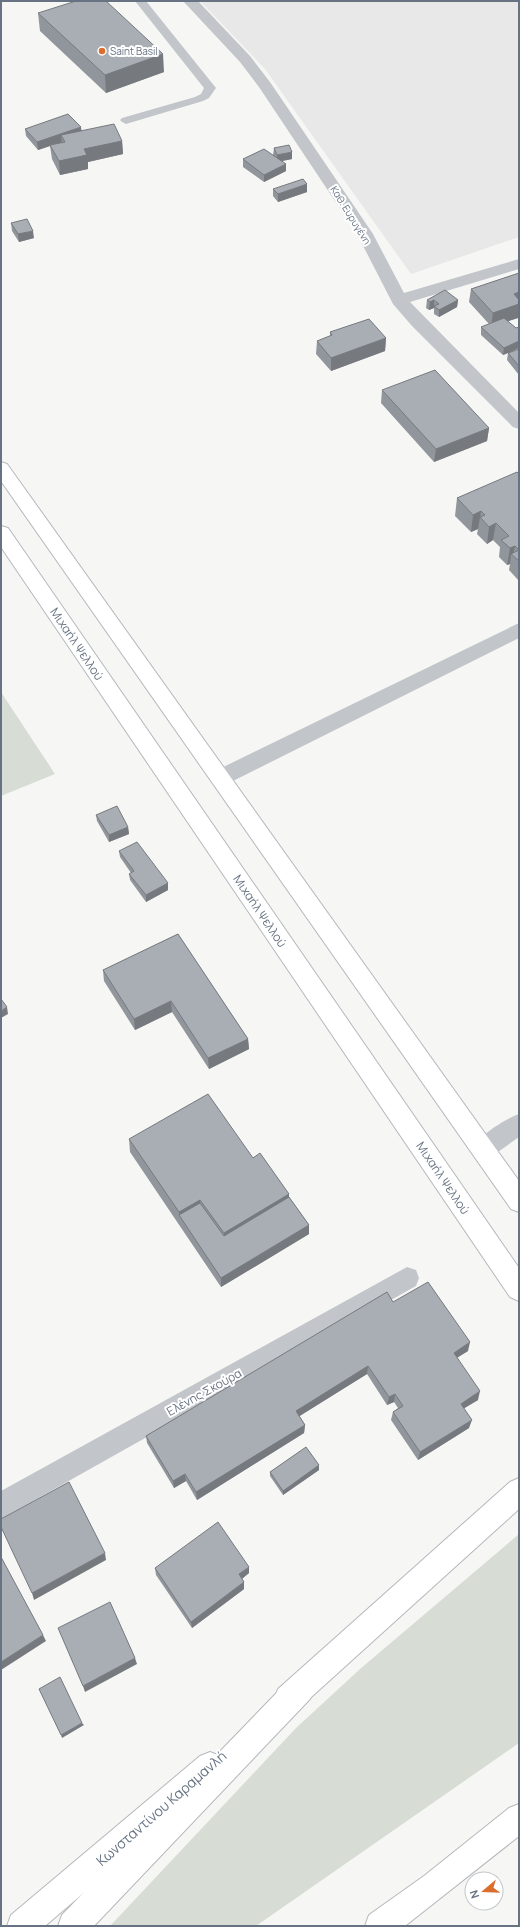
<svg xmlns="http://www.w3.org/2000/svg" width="520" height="1927" font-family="Manrope,sans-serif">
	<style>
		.built { fill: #e7e8e7 }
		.green { fill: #d7ddd5 }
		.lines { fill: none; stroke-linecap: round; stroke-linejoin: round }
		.secondary-casing { stroke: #b5b8bd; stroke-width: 2 }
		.highway-casing { stroke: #b5b8bb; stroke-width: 2 }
		.lane { fill: #c2c5c9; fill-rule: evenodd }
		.street { fill: #c2c5c9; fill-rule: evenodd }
		.secondary { fill: #fff; fill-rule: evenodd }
		.highway { fill: #fff; fill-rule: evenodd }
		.wall { fill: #91969c }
		.shaded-wall { fill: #767a7f }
		.building { fill: #a9aeb5; stroke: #767a7f }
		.poi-dot { fill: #db6e2f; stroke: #fff; stroke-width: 1.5 }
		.labels { text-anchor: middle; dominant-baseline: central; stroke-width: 4; stroke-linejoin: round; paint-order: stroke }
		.far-poi-label { font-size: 10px; fill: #677383; stroke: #fff; text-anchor: start }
		.far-street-label { font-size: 10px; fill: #677383; stroke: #fff }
		.street-label { font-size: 12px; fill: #677383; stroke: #fff }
		.near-street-label { font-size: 14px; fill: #677383; stroke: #fff }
	</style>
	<rect width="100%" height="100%" fill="#f6f7f4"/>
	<path class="built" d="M200,1H519V237L411,274L265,69Z"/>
	<path class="green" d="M1,692L55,774L1,796Z
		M519,1534V1743L256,1926H110L296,1728L360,1669Z"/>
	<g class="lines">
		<defs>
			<path id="secondary" d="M1,462L7,464L519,1181V1212L511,1209L1,481Z
				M1,526L8,528L519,1268V1301L510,1297L1,547Z
				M519,1478V1509L298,1709L288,1713L278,1709L274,1699L278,1689L510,1482Z
				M210,1752L220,1756L224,1766L220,1776L45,1926H7L11,1915L200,1756Z"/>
			<path id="highway" d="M300,1675L310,1679L314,1689L310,1699L94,1926H58L62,1915L290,1679Z
				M519,1804V1836L405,1926H365L369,1915L424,1876L509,1808Z"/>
		</defs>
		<use href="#secondary" class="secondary-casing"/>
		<use href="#highway" class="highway-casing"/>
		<path class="lane" d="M135,1H146L216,88L209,98L203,101L126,124L122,122L120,120L122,118L195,97L201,94L204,88Z"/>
		<path class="street" d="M183,1H198L250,56L270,82L373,234L404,293L519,259V269L410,302L519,413V429L513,427L412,326L393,304L357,234L259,87L240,62Z
			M519,623V638L227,784L220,786L213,784L210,778L213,772Z
			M519,1114V1137L491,1157L483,1161L475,1157L471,1150C477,1137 505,1119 519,1114Z
			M407,1267L416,1270L419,1278L416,1286L1,1519V1491Z"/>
		<use href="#secondary" class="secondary"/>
		<use href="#highway" class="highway"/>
	</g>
	<path class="wall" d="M38,13L164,72L106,93L40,31Z
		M25,129L81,130L122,141L123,154L88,162V169L60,175L52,159L50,146L38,150L26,136Z
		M274,148L292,159L282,161L286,164V171L264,182L243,167V159L273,155Z
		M273,189L307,192L278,202L273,196Z
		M11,223L34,238L19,242L12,231Z
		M519,273V311L518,318L508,321L519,348L512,351L519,349V375L507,360L508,353L503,355L481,335V327L489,324L469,302L471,289Z
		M427,300H458L457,307L439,317L434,314V308L429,310L426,308Z
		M330,332L386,338L385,351L331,371L316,354L317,341L330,336Z
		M382,390L489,428L487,441L434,462L381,403Z
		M519,474V581L509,570L510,564L507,565L499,557L500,547L493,540L487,544L477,534L478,529L471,532L455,516L457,498Z
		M96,815L128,827L129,834L109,842L97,821Z
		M119,851L168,883V890L146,902L130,880L129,874L131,873L120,857Z
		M178,934L248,1039L249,1049L209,1069L172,1012L135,1030L104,981L103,970Z
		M129,1139L253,1158L289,1194V1197L309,1225V1234L221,1287L130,1152Z
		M393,1302L468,1351L457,1358L478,1400L464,1408L469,1428L418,1460L391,1420L393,1412L398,1408L394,1402L387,1405L367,1374L299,1416L305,1425L304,1433L197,1500L186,1481L174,1488L147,1443L146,1436Z
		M319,1465V1470L283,1495L270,1476V1472Z
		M155,1568L249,1573L242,1579L244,1589L192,1628L156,1575Z"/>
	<path class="shaded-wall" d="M163,54L164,72L106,93L105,75Z
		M81,127L82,135H61L62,142L38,150L37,142Z
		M122,141L123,154L88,162V169L60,175L59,161L84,149Z
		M292,152V159L277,162V155Z
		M286,164V171L264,182V175Z
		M307,184V192L278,202V194Z
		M33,231L34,238L19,242L18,234Z
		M519,292V311L518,318L491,327L493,313L514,294Z
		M434,300V308L429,310L430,302Z
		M458,300L457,307L439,317V310Z
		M386,338L385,351L331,371V358Z
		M519,341V348L503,355L504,348Z
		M489,428L487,441L434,462L436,449Z
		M481,511L478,529L471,532L473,515Z
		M496,523L493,540L487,544L489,527Z
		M515,546L513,556L511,554L510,564L507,565L510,548Z
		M128,827L129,834L109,842V835Z
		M168,883V890L146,902V895Z
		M171,1001L172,1012L135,1030L134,1019Z
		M7,1007L8,1014L1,1018V1011Z
		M248,1039L249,1049L209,1069L208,1058Z
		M289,1194V1207L224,1246V1233Z
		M200,1200L201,1212L179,1215V1212Z
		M309,1225V1234L221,1287V1278Z
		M470,1342L468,1351L451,1361L454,1353Z
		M368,1366L367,1374L295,1419L296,1411Z
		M480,1391L478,1400L458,1412L461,1404Z
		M395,1394L394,1402L387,1405L389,1397Z
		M472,1420L469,1428L418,1460L420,1452Z
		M305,1425L304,1433L197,1500L196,1492Z
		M319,1465V1470L283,1495V1491Z
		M185,1474L186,1481L174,1488L173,1481Z
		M105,1553L106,1560L34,1600L32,1593Z
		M249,1567V1573L239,1581V1574Z
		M244,1582V1589L192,1628L191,1622Z
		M43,1635L46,1641L1,1670V1662Z
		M135,1658L137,1664L85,1692L83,1686Z
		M82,1723L84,1725L62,1738L61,1735Z"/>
	<path class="building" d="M76,1H106L163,54L105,75L38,13Z
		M68,114L81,127L37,142L25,129Z
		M114,124L122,141L84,149L87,155L59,161L50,145L65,142L61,135Z
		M289,145L292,152L277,155L274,148Z
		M264,149L286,164L264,175L243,159Z
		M303,179L307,184L278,194L273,189Z
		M27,219L33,231L18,234L11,223Z
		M519,273V292L514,294L519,300V301H518L519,303V304L493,313L471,289Z
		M445,290L458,300L439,310L434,306L439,304L434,300L430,302L427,300Z
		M504,318L516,328L519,327V341L504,348L481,327Z
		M369,319L386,338L331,358L317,341L332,335L330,332Z
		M519,349V366L508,353Z
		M435,370L489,428L436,449L382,390Z
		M517,472L519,474V561L511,554L519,550L515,546L510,548L501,540L509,536L496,523L489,527L480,517L485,515L481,511L473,515L457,498Z
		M117,806L128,827L109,835L96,815Z
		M137,842L168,883L146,895L129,874L134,871L119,851Z
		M178,934L248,1039L208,1058L171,1001L134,1019L103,970Z
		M1,999L7,1007L1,1011Z
		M208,1094L253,1158L260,1153L289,1194L224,1233L200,1200L179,1212L129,1139Z
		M289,1197L309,1225L221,1278L179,1215L200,1203L224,1236Z
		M428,1282L470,1342L454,1353L480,1391L461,1404L472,1420L420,1452L393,1412L403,1406L395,1394L389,1397L368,1366L296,1411L305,1425L196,1492L185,1474L173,1481L146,1436L387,1292L393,1302Z
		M306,1447L319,1465L283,1491L270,1472Z
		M69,1482L105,1553L32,1593L1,1527V1519Z
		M218,1522L249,1567L239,1574L244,1582L191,1622L155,1568Z
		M1,1557L43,1635L1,1662Z
		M110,1602L135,1658L83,1686L58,1628Z
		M60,1677L82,1723L61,1735L39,1689Z"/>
	<circle class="poi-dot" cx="102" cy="51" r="4"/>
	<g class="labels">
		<g class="far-poi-label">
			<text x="110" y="51">Saint Basil</text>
		</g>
		<g class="far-street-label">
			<text transform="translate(351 215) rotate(58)">Καθ. Ευρυγένη</text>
		</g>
		<g class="street-label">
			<text transform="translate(77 644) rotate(56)">Μιχαήλ Ψελλού</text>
			<text transform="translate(260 911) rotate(56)">Μιχαήλ Ψελλού</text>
			<text transform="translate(443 1178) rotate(56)">Μιχαήλ Ψελλού</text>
			<text transform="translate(204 1392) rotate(-29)">Ελένης Σκούρα</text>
		</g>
		<g class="near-street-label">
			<text transform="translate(161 1808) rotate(-41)">Κωνσταντίνου Καραμανλή</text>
		</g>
	</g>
	<rect width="520" height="1927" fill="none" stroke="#677383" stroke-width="4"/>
	<g transform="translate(484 1891) rotate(251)"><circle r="19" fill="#ffffff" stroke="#c2c7cd"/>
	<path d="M0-3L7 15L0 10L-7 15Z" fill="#db6e2f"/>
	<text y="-6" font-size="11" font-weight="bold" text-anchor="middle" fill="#677383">N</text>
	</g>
</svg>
